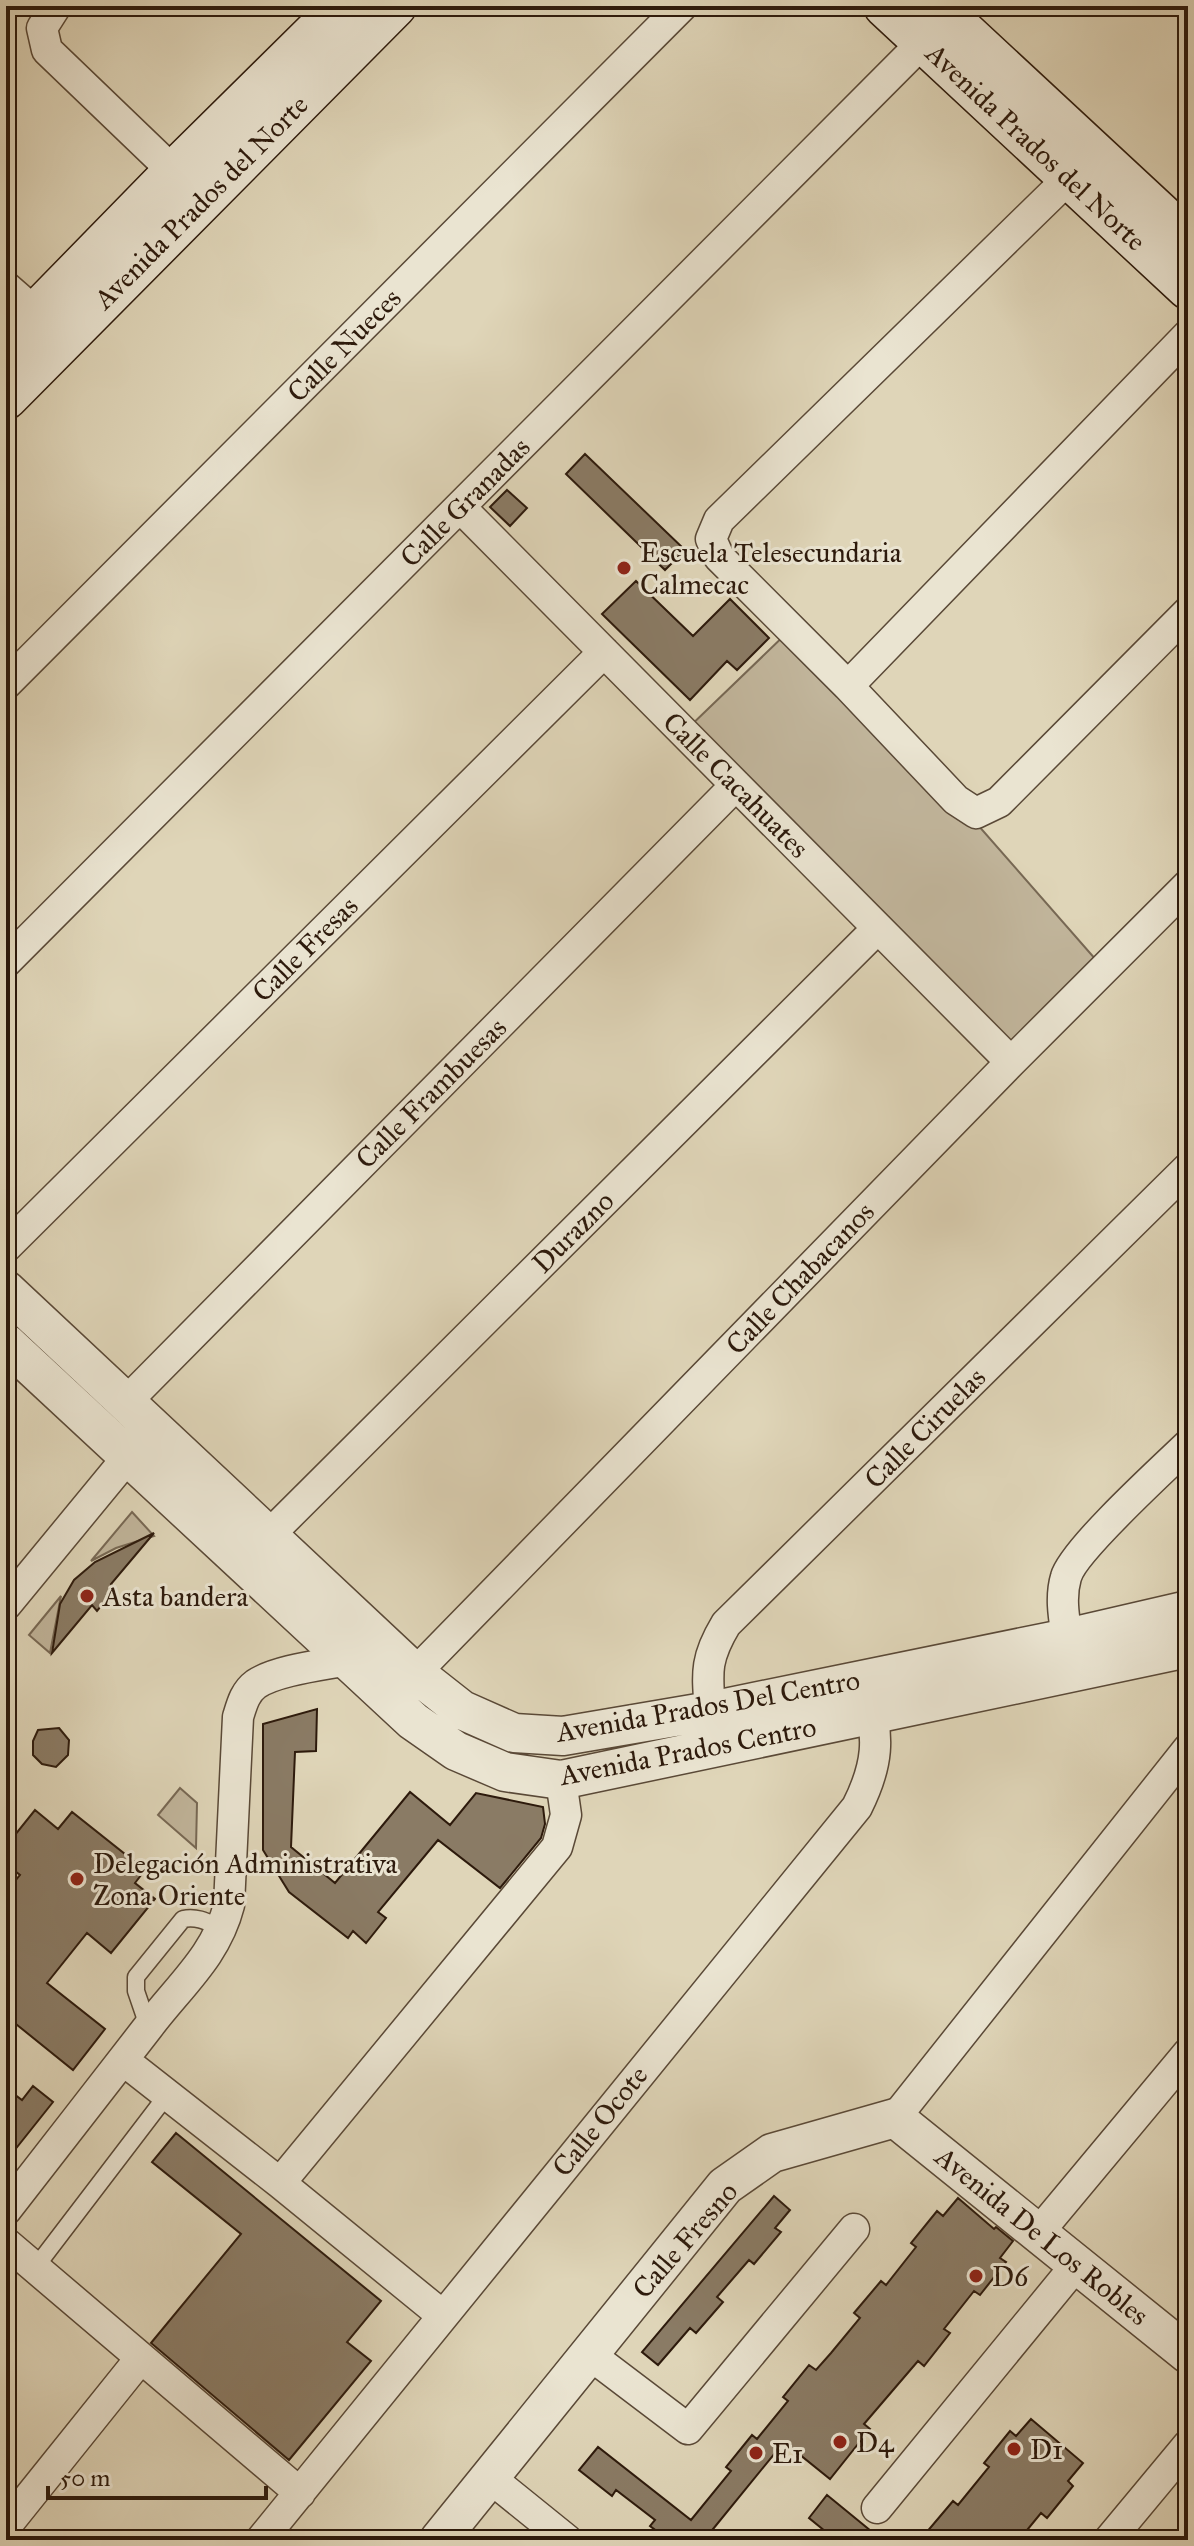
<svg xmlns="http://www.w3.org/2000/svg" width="1194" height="2546" font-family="'IM FELL Great Primer',serif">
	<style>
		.green { fill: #c1b59b; stroke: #776854; stroke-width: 2 }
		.building { fill: #8a7b65; stroke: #2d1a0c; stroke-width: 2 }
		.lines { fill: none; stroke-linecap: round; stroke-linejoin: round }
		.service-casing { stroke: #5a4937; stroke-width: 19 }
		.minor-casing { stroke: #5a4937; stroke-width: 33 }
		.tertiary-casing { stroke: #5a4937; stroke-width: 41 }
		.secondary-casing { stroke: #2d1a0c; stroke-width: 45 }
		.service { stroke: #eae4d1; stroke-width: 16 }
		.minor { stroke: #eae4d1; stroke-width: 30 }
		.tertiary { stroke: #eae4d1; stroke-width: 38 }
		.secondary { stroke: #eae4d1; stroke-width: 42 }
		.poi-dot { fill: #8f2418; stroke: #eae4d1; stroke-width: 3 }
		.labels { text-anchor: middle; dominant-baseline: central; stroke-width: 6; stroke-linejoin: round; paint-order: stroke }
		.street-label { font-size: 28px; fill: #2d1a0c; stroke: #eae4d1 }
		.poi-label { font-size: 28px; fill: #2d1a0c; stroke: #eae4d1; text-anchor: start }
	</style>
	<rect width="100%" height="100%" fill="#dfd5b8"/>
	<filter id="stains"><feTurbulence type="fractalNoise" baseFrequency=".0025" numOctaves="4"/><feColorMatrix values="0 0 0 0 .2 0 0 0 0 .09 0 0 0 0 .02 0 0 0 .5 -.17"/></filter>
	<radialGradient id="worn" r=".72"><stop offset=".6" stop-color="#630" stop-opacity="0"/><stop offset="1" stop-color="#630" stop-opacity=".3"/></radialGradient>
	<path class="green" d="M791,629L956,800L1104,969L1011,1062L684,732Z
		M132,1512L154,1536L116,1548L91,1561Z
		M61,1596L50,1653L29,1635Z
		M180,1788L197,1803L196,1848L158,1815Z"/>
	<path class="building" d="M585,454L685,550L665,570L566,474Z
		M507,490L527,508L510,526L490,507Z
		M636,581L693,636L730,599L769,638L737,670L727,661L690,700L602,614Z
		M154,1533L111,1584L115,1589L97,1611L92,1605L52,1653L60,1604L74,1580L95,1562Z
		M317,1709L316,1751L295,1752L291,1847L335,1883L410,1792L450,1825L476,1793L543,1807L545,1824L541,1838L500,1888L438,1840L378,1912L386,1918L366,1943L353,1931L348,1938L289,1892L263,1850V1724Z
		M59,1728L69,1740L68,1755L56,1767L42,1764L33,1755V1741L38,1730Z
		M35,1810L58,1829L72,1812L145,1870L135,1883L155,1899L111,1953L87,1933L47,1983L105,2029L73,2070L6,2016V1892L20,1875L6,1864V1846Z
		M33,2086L53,2102L6,2161V2088L22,2100Z
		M176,2133L381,2301L347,2342L371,2361L289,2460L151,2343L241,2234L152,2162Z
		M774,2196L790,2210L775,2228L781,2232L754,2264L749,2260L717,2297L723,2302L696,2333L690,2328L658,2365L642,2352Z
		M958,2198L994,2229L996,2227L1013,2241L1000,2258L1006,2262L980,2295L974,2291L944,2329L950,2333L924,2366L918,2361L864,2424L870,2429L830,2479L784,2442L709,2534L716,2540H669L650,2526L655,2520L616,2490L612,2496L579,2470L598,2447L691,2520L731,2471L726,2467L752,2435L757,2439L788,2401L783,2397L809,2365L816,2370L831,2353L860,2318L854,2313L881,2281L886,2285L916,2247L911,2243L937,2211L943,2216Z
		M1031,2419L1083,2463L1068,2481L1073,2486L1047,2518L1041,2513L1019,2540H920L953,2501L958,2505L989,2467L984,2463L1010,2431L1016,2436Z
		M827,2495L882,2540H836L809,2518Z"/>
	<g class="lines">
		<defs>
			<path id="service" d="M148,2026L136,1991V1977L183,1919C199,1916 209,1923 223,1929
				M35,2268L167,2095"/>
			<path id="minor" d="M56,6L42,28L47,50L174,172
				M1069,178L719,520L711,539L719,557L848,686L956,800L976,813L999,802L1188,612
				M6,287L37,314
				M460,507L1011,1062
				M6,684L682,6
				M848,686L1188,335
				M6,962L924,41
				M6,1247L604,652
				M127,1401L736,785
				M268,1536L878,928
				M6,1605L141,1441
				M1067,1638C1064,1618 1060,1597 1066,1577C1073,1551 1164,1468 1188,1445
				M415,1673L1011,1062L1188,885
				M710,1711C707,1672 705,1659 726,1624L1188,1168
				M123,2060L280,2183L442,2315
				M895,2118L1188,1749
				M280,2183L557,1847L566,1815L561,1780
				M6,2210C54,2149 101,2087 149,2026C180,1985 216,1956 229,1905L238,1717C242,1704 245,1692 256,1684C277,1670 323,1665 348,1660
				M1038,2233L1188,2053
				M6,2243L300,2493
				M589,2354L688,2429L854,2229
				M489,2477L567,2540
				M877,2508L1077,2264
				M6,2526L140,2359
				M261,2540L857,1807C878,1765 880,1738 867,1692
				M1109,2540L1188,2445"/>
			<path id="tertiary" d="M6,1290L415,1673L462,1710L514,1733L563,1736L710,1711L1067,1638L1188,1610
				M6,1343L413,1721L456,1751L505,1772L561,1780L1188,1648
				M439,2540L725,2186L772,2153L895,2118L1188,2354"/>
			<path id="secondary" d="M885,6L1188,288
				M936,6L1188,240
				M6,344L174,172L342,6
				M6,398L395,6"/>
		</defs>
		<use href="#service" class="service-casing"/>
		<use href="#minor" class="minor-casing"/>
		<use href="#tertiary" class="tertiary-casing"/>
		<use href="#secondary" class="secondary-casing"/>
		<use href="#service" class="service"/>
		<use href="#minor" class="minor"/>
		<use href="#tertiary" class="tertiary"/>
		<use href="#secondary" class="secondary"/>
	</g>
	<g class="poi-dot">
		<circle cx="624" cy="568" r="8"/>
		<circle cx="87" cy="1596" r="8"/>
		<circle cx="77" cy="1879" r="8"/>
		<circle cx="976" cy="2276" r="8"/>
		<circle cx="840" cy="2442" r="8"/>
		<circle cx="1014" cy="2449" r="8"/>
		<circle cx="756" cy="2453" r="8"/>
	</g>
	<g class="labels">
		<g class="street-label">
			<text transform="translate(1036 147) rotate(43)">Avenida Prados del Norte</text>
			<text transform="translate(201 202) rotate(-45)">Avenida Prados del Norte</text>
			<text transform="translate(344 345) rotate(-45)">Calle Nueces</text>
			<text transform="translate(465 502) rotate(-45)">Calle Granadas</text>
			<text transform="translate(736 785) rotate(45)">Calle Cacahuates</text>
			<text transform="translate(305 949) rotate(-45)">Calle Fresas</text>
			<text transform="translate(431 1093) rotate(-45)">Calle Frambuesas</text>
			<text transform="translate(573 1232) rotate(-45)">Durazno</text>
			<text transform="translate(800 1278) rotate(-46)">Calle Chabacanos</text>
			<text transform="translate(925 1428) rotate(-45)">Calle Ciruelas</text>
			<text transform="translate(708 1706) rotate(-10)">Avenida Prados Del Centro</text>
			<text transform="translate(688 1751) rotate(-11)">Avenida Prados Centro</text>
			<text transform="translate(600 2121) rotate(-51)">Calle Ocote</text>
			<text transform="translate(1042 2236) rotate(39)">Avenida De Los Robles</text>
			<text transform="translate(685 2240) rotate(-49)">Calle Fresno</text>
		</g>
		<g class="poi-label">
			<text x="640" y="552">Escuela Telesecundaria<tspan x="640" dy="32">Calmecac</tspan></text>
			<text x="103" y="1596">Asta bandera</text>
			<text x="93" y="1863">Delegación Administrativa<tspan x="93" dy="32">Zona Oriente</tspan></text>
			<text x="992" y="2276">D6</text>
			<text x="856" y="2442">D4</text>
			<text x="1030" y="2449">D1</text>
			<text x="772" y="2453">E1</text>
		</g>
	</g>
	<rect width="1194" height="2546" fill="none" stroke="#dfd5b8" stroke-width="32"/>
	<rect x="8" y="8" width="1178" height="2530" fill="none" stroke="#2d1a0c" stroke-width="4"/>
	<rect x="16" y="16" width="1162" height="2514" fill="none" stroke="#2d1a0c" stroke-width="2"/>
	<path d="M48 2486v12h218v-12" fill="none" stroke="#2d1a0c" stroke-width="4"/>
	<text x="60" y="2486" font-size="24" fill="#2d1a0c" stroke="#eae4d1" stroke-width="6" paint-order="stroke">50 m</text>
	<rect width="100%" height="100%" filter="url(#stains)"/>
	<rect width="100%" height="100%" fill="url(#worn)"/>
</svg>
